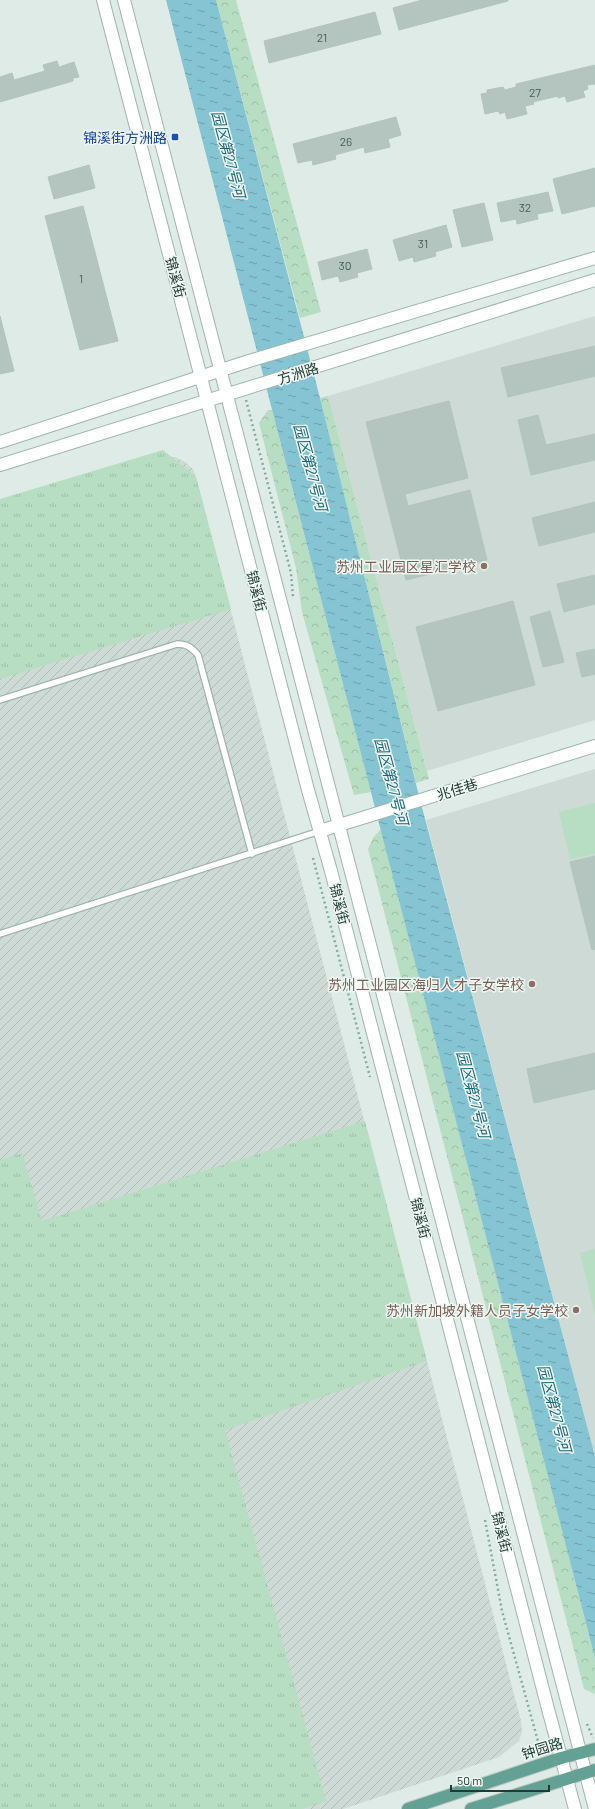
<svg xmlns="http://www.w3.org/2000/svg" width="595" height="1809" font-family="Barlow,'Noto Sans SC',sans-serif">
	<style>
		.built { fill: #cddad5 }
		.industrial { fill: url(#industrial-furrows) }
		.grass { fill: url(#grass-tufts) }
		.forest { fill: url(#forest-crowns) }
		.park { fill: #b7ddc2 }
		.water { fill: url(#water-ripples) }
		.building { fill: #b4c5bf; stroke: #b1c4bd }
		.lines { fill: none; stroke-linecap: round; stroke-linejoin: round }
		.lane-casing { stroke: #a2b3ad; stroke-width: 8 }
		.secondary-casing { stroke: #9eb6ae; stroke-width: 14 }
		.primary-casing { stroke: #c1c8c6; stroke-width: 14 }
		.path { stroke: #7eafa1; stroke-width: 2.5; stroke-dasharray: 2 3; stroke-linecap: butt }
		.lane { stroke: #fff; stroke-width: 5.5 }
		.secondary { stroke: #fff; stroke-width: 12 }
		.primary { stroke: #62a193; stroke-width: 12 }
		.transit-dot { fill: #1a4fb4; stroke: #eff7f3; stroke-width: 1.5 }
		.education-dot { fill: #8d6e63; stroke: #eff7f3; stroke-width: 1.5 }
		.labels { text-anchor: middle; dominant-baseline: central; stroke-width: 3; stroke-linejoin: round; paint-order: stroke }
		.number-label { font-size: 12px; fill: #455e57 }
		.transit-label { font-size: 14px; fill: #164399; stroke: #eff7f3; text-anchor: end }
		.street-label { font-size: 14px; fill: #203b34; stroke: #eff7f3 }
		.education-label { font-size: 14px; fill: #785e54; stroke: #eff7f3; text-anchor: end }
		.water-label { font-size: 15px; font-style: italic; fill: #196577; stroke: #eff7f3 }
	</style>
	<defs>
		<pattern id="industrial-furrows" width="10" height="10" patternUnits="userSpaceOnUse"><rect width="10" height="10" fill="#cddad5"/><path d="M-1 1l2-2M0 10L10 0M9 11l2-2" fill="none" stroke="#b0bcb7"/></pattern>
		<pattern id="grass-tufts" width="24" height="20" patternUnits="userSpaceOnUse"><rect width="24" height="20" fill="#b7ddc2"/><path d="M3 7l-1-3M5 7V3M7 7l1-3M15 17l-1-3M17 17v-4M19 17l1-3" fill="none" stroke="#9dbfa7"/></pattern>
		<pattern id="forest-crowns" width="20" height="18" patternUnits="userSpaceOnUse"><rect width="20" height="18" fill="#b7ddc2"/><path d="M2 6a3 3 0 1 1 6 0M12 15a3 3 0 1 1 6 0" fill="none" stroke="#9dbfa7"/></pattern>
		<pattern id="water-ripples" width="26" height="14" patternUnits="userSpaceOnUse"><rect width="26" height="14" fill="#85c4d2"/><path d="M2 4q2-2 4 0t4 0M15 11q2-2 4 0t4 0" fill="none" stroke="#6ca0ab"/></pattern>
	</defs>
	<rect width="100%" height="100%" fill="#dfebe6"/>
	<path class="built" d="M595,316V720L427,771L328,396Z
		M595,769V1456L426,820Z"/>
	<path class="industrial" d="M166,457H175L185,462L193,469L196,477L521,1721L522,1732L519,1741L499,1757L343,1809H0V501Z"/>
	<path class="grass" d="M163,450L196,477L231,609L0,679V499Z
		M365,1121L427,1361L225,1430L326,1801L302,1809H0V1160L22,1153L42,1221Z"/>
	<path class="forest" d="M216,0H236L321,312L300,318Z
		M328,396L429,779L416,783L320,398Z
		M268,410H272L371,792L354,795L302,612L296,568L259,423Z
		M381,829L595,1658V1694L584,1689L368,849L373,838Z"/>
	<path class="park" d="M595,803V854L570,859L559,812Z
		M595,1249V1315L580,1253Z"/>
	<path class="water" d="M166,0H216L320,398L420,800L595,1456V1658Z"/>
	<path class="building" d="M422,0H508V1L399,30L393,8Z
		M375,12L381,34L269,63L264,41Z
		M57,61L59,67L74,62L79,77L73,78V81L0,102V77L12,73L14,80L45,71L43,65Z
		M595,65V84L587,85L588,89L583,91L585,97L567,102L565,96L558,98V96L533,102L534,104L525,106L527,114L507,119L505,112L500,114L498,111L485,114L481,94L487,93V90L503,87L505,90L516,87V84Z
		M396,117L401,135L388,139L390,147L365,153L364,147L335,155L336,159L313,165L312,160L298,163L293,144Z
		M89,165L95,188L54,199L48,177Z
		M595,168V206L562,214L553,179Z
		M548,192L553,211L537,214L538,219L517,224L516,219L501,222L497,203Z
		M484,203L493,240L462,247L453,210Z
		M83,206L118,341L80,350L45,216Z
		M446,225L452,247L435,252L436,256L414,262L413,257L399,261L393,240Z
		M367,249L372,269L357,273L358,277L340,282L338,276L322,280L318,262Z
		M0,316L14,371L0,374Z
		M595,346V376L508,397L501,368Z
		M449,401L468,478L405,494L408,506L470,490L487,560L406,580L366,422Z
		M538,415L546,445L595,434V460L531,475L518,420Z
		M595,502V532L539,546L532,518Z
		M595,575V604L564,612L557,584Z
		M513,601L535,685L438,711L416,627Z
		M550,611L564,662L543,667L530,617Z
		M595,649V674L582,677L576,653Z
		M595,856V949L592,950L570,862Z
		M595,1053V1089L534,1103L527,1069Z"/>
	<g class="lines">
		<defs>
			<path id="lane" d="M0,700L177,644C187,644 191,647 198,655L252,854
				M0,934L320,831"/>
			<path id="secondary" d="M103,0L308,790L331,871L548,1709L575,1809
				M124,0L595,1809
				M0,442L249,361L595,258
				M0,465L595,280
				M320,831L595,746"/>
			<path id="primary" d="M408,1809L561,1758L595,1749
				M471,1809L595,1770"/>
		</defs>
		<use href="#lane" class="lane-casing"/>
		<use href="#secondary" class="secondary-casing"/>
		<use href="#primary" class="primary-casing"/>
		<path class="path" d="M246,400L291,573L293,597
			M313,858L370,1077
			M485,1520L502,1611L541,1752
			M587,1724L593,1738"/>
		<use href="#lane" class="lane"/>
		<use href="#secondary" class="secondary"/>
		<use href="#primary" class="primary"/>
	</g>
	<rect class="transit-dot" x="171" y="133" width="8" height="8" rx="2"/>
	<g class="education-dot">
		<circle cx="484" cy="566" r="4"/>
		<circle cx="532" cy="984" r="4"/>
		<circle cx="576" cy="1310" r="4"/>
	</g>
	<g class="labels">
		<g class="number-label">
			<text x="322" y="37">21</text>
			<text x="535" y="92">27</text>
			<text x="346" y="141">26</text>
			<text x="525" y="207">32</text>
			<text x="423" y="243">31</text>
			<text x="345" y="265">30</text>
			<text x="81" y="278">1</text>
		</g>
		<g class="transit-label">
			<text x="167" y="137">锦溪街方洲路</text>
		</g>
		<g class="street-label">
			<text transform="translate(176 277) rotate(75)">锦溪街</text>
			<text transform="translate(298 373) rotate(-17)">方洲路</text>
			<text transform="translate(257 591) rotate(76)">锦溪街</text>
			<text transform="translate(457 789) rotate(-17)">兆佳巷</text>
			<text transform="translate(340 904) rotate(76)">锦溪街</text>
			<text transform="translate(421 1218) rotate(76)">锦溪街</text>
			<text transform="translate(502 1532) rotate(76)">锦溪街</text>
			<text transform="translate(542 1748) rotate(-17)">钟园路</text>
		</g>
		<g class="education-label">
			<text x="476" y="566">苏州工业园区星汇学校</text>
			<text x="524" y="984">苏州工业园区海归人才子女学校</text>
			<text x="568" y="1310">苏州新加坡外籍人员子女学校</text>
		</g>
		<g class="water-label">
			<text transform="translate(229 154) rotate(75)">园区第27号河</text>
			<text transform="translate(311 467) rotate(75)">园区第27号河</text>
			<text transform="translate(392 781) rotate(75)">园区第27号河</text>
			<text transform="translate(474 1094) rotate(75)">园区第27号河</text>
			<text transform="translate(555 1408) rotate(75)">园区第27号河</text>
		</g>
	</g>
	<path d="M451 1785v6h98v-6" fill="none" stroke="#203b34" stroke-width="2"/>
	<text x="457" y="1785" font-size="12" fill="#203b34" stroke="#eff7f3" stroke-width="3" paint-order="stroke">50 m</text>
</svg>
